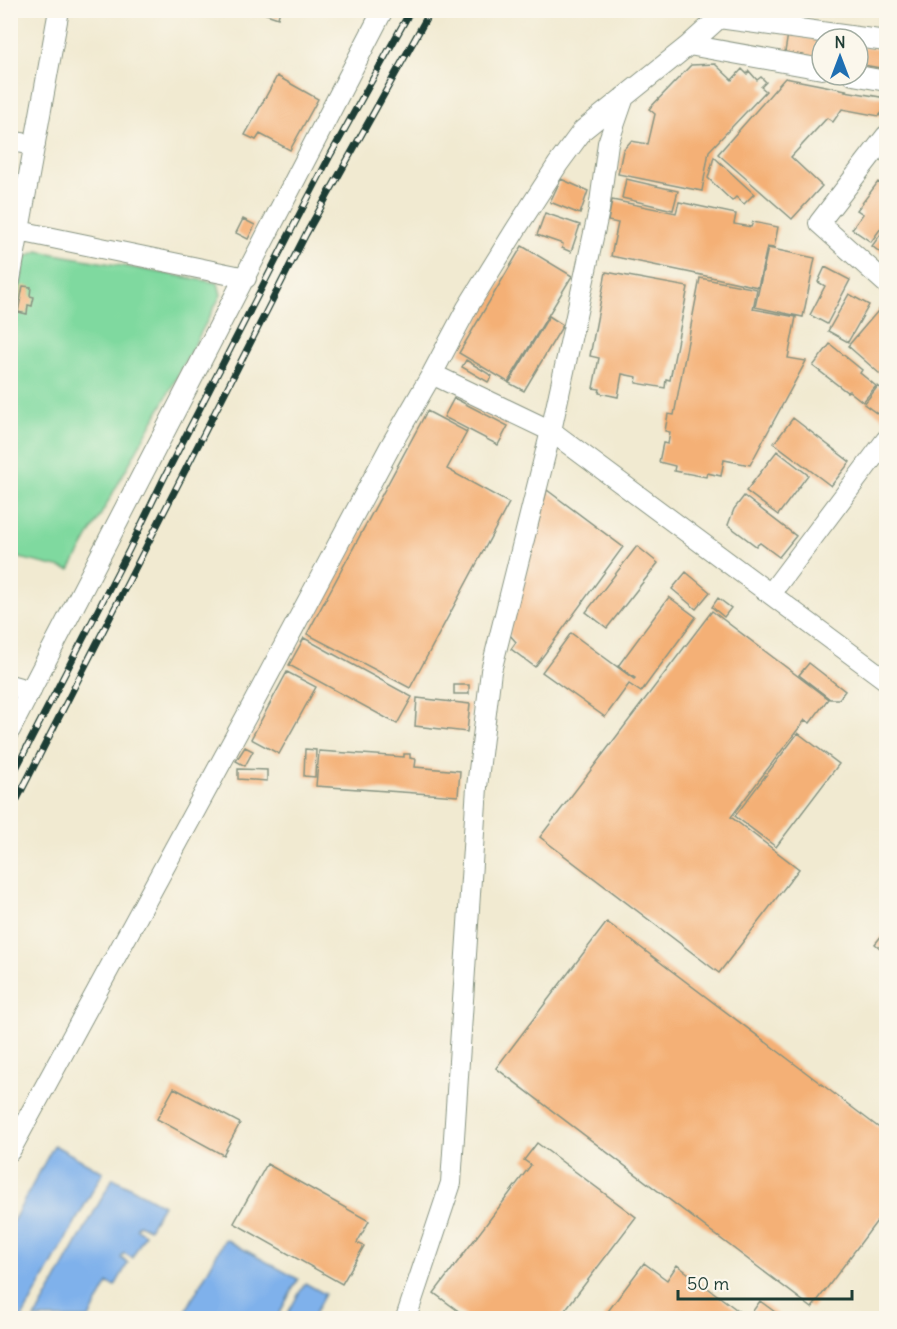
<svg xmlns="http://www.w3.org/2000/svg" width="897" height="1329" font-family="Delius,sans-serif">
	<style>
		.green { fill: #7fd99f; stroke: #4f8b6a; stroke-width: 1.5 }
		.water { fill: #7fb1eb; stroke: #4f7790; stroke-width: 1.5 }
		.building { fill: #f4b076 }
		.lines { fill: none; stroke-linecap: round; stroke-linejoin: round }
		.minor-casing { stroke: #889482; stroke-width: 22 }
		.minor { stroke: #fff; stroke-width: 20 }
		.rail-casing { stroke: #1f3d34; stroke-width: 7 }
		.rail { stroke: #fbf7ec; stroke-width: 4.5; stroke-dasharray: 14; stroke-linecap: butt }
	</style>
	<rect width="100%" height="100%" fill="#fbf7ec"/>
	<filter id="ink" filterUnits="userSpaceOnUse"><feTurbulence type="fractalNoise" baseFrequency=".0167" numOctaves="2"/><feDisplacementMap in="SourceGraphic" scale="12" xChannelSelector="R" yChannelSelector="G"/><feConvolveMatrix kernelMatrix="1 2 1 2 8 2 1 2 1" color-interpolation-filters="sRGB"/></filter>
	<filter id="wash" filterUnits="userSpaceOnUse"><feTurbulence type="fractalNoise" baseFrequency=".008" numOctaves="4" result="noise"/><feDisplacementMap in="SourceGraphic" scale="24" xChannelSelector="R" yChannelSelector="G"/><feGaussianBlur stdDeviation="1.35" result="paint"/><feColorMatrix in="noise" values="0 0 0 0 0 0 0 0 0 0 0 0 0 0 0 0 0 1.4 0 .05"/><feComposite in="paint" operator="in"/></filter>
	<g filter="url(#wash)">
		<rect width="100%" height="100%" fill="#f1ead1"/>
		<path class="green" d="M38,251L218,283L221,295L162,405L70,570L11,556V334L25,257Z"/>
		<path class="water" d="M54,1145L103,1172L22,1318H11V1225Z
			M113,1178L163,1205L149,1229L139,1224L136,1229L145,1234L132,1258L124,1253L121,1258L128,1263L115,1286L108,1283L89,1318H35Z
			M225,1239L298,1279L277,1318H182Z
			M305,1283L325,1294L312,1318H285Z"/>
		<g id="blocks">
			<path class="building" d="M255,10H280L278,18Z
				M788,34L822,41V59L785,52Z
				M858,47L886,50V69L858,64Z
				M715,64L732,80L742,69L747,74L749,71L757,80L761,77L766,82L761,87L766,91L709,151L702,191L618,174L623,150L631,141L648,144L655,114L649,109L691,65Z
				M277,76L318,99L290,150L260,134L256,140L245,135Z
				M785,78L846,90L845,91L886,98V108L879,116L842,109L833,122L827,118L791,157L822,186L792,219L718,154Z
				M714,157L754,194L744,204L736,197L732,201L708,178Z
				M561,179L588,191L580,214L550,202Z
				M626,179L678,191L673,210L622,198Z
				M878,182L886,188V221L871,242L852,229L863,214L857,210Z
				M612,200L676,213L679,202L736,214L734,224L751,227L753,222L778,227L774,248L767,247L758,287L611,256L618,223L608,221Z
				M545,213L580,225L571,252L562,248L563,244L537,235Z
				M243,219L255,225L248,239L236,233Z
				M886,227V257L872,246Z
				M522,246L572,276L508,382L459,353Z
				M768,248L815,258L803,317L755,307Z
				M825,267L850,280L827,324L810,315L825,286L818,282Z
				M606,272L688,287L670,380L666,379L665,388L636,383L637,377L622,374L618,397L599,393L600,389L593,388L599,358L590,356Z
				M700,278L757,289L753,309L796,317L788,358L806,361L750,465L724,460L721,476L707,473L706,477L674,471L675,466L659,462L663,443L668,444L670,432L665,431L668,414L674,415Z
				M23,286L31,287L30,296L34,297L32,306L28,305L27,314L18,312Z
				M849,294L869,305L848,342L828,331Z
				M883,305L886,308V366L880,374L848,346Z
				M549,316L563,325L524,391L509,383Z
				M830,344L862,370L860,373L876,386L863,402L849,391L847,392L813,366Z
				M466,360L492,376L488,382L462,367Z
				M878,386L886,393V414L883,418L864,404Z
				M454,398L508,426L498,445L444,417Z
				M427,411L467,432L447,469L509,503L410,688L307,634Z
				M793,418L850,462L831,486L774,443Z
				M777,451L808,475L778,515L746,491Z
				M547,490L623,547L535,667L511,649L516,642L509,634Z
				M744,496L796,536L779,557L760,543L756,546L728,525L734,509Z
				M637,546L658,563L607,628L586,612Z
				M686,572L710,592L696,609L672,589Z
				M669,597L696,617L641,692L629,684L605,717L542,672L571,633L634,679L635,678L618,666Z
				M718,598L731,608L724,617L712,607Z
				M712,611L828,699L810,723L805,720L731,817L799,869L719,973L540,837Z
				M304,638L412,697L397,724L289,665Z
				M809,663L845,691L839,699H830L799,675Z
				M287,672L316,687L279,754L251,739Z
				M454,685H469V694H454Z
				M417,698L470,704L467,732L415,726Z
				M798,733L839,764L776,847L735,816Z
				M245,747L253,751L245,766L236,761Z
				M305,749L316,750L315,777L304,776Z
				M319,751L404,757V754H410V758L416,759L415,767L460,771L458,796L316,786Z
				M238,769L267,770V781L238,779Z
				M607,922L886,1133V1209L812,1308L496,1068Z
				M886,930V953L875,944Z
				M174,1088L240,1123L223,1155L157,1119Z
				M537,1143L636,1217L559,1318H468L434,1293L531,1165L524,1160Z
				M267,1164L369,1221L357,1243L364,1246L342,1284L234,1223Z
				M644,1263L667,1280L677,1265L748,1318L760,1301L783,1318H603Z"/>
		</g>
	</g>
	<g filter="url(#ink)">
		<use href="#blocks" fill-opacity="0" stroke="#889482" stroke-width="1.5"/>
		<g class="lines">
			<defs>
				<path id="minor" d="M719,18L886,41
					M689,45L822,69
					M853,75L886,81
					M886,136L819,223L886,283
					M10,141L35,145
					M19,231L246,278
					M10,280L59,10
					M432,374L551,431L886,680
					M771,593L886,440
					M10,685L31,691
					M10,730L383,10
					M10,1151L247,715L391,445L432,374L467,308L516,229L558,164L583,130L689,45L719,18L724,10
					M406,1318L451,1183L477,787L491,671L551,431L599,210L608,143L624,97"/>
			</defs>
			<use href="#minor" class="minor-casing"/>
			<use href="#minor" class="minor"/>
			<defs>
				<path id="rail" d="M10,780L129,550L164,478L295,223L331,154L411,10
					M10,813L306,234L431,10"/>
			</defs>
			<use href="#rail" class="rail-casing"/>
			<use href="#rail" class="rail"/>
		</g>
	</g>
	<rect width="897" height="1329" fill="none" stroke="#fbf7ec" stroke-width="36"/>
	<g transform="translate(840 57)"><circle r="28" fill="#fbf7ec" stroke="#a3ada2" stroke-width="1.5"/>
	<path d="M0-4.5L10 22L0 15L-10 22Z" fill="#1f6fb2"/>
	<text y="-9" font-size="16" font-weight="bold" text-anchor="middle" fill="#1f3d34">N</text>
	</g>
	<path d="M678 1290v9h174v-9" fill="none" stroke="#1f3d34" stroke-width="3"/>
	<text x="687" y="1290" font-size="18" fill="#1f3d34" stroke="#fbf7ec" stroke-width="4.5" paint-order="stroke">50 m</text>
</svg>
